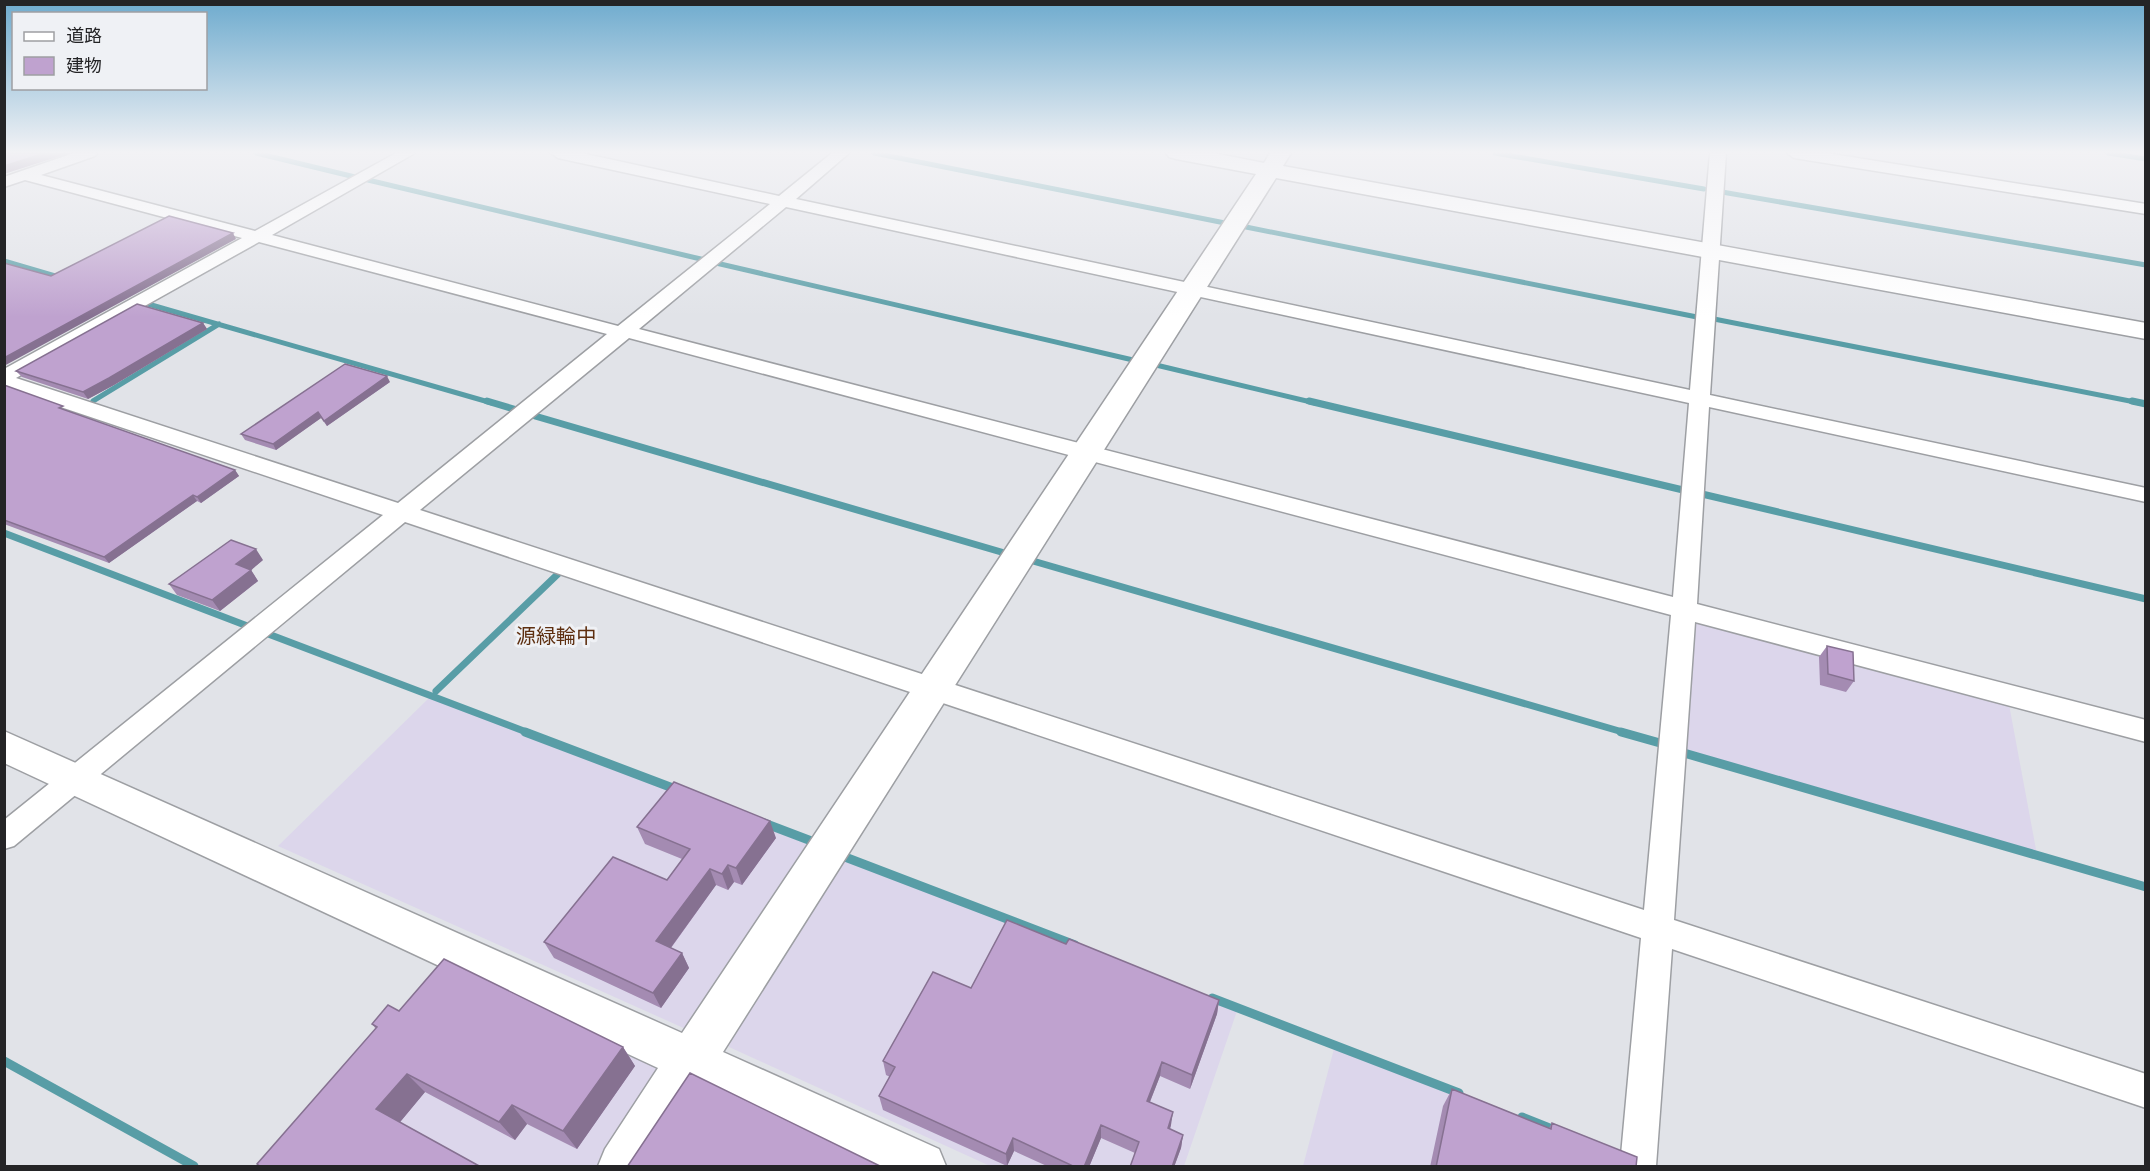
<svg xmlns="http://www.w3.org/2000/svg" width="2150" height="1171" font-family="'DejaVu Sans','Noto Sans JP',sans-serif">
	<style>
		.industrial { fill: #dcd6eb }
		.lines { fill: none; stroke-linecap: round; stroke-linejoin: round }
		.stream-far2 { stroke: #589da6; stroke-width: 5 }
		.stream-far1 { stroke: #589da6; stroke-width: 7 }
		.stream { stroke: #589da6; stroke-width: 9 }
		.street-casing { stroke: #9d9fa3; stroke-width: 3 }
		.secondary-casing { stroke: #9d9fa3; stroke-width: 3 }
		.street { fill: #fff; fill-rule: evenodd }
		.secondary { fill: #fff; fill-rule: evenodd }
		.wall { fill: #a48bb2 }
		.shaded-wall { fill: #867191 }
		.building { fill: #bfa2cf; stroke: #867191; stroke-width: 1.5 }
		.labels { text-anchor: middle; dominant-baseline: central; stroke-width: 6; stroke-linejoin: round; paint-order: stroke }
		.neighbourhood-label { font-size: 20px; fill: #5e2f10; stroke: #eff1f5 }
	</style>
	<rect width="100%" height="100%" fill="#e1e3e8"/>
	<path class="industrial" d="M1693,618L2008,699L2037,855L1684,753Z
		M431,696L812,846L688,1030L278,846Z
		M845,857L1238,1008L1184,1166H990L729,1047L725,1034Z
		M451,969L665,1067L597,1166H285Z
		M1335,1045L1625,1157L1624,1166H1303Z"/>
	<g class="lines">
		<path class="stream-far2" d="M256,153L355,177
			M874,153L1225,223
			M1495,153L1704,189
			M2108,153L2146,159
			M368,180L705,260
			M1722,192L2146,265
			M1246,227L1697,317
			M4,261L62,278
			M716,263L1133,360
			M148,304L492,403
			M1714,319L2140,403
			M1156,365L1315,403
			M93,401L219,324"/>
		<path class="stream-far1" d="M487,401L517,410
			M1309,401L1683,490
			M2132,401L2146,404
			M535,416L1008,554
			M1702,494L2146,599
			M4,533L250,627
			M1033,561L1626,733
			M263,632L529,733
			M436,691L560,572"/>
		<path class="stream" d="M525,732L678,790
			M1621,732L1660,743
			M1684,753L2146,887
			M764,823L814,842
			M845,857L1075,945
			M1212,998L1459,1093
			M4,1061L194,1166
			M1522,1117L1557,1131"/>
		<defs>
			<path id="street" d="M74,153H97L95,156L41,175L255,231L396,153H415L272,235L618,326L770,204L558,158L551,153H581L779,196L832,153H849L796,199L1690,390L1710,153H1726L1710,395L2146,488V502L1709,407L1697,604L2146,720V742L1695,622L1674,920L2146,1074V1108L1672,949L1656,1166H1620L1641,938L405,522L14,846L4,849V820L383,515L4,388V369L242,238L25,180L4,187V177ZM786,207L1689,403L1673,597L639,329ZM259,242L607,334L398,503L16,378ZM629,338L1671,615L1644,910L420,510Z
				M1787,153H1826L2146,204V214L1794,158Z"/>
			<path id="secondary" d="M1166,153H1213L1264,163L1270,153H1291L1283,166L2146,323V339L1276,178L723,1052L939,1149L946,1166H869L700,1088L650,1166H598L605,1149L658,1068L4,763V731L682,1033L1256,174L1176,159L1169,157Z"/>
		</defs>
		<use href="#street" class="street-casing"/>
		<use href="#secondary" class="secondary-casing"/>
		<use href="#street" class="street"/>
		<use href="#secondary" class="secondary"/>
	</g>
	<path class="wall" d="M203,323L207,329L114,385L88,399L22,377L16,371Z
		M390,382L327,426L321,418L276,450L245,440L241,434Z
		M4,385L67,411L235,470L239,476L201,503L197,501L109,563L4,524Z
		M263,560L251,570L258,581L220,611L177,595L169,584Z
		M1827,646L1854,681L1846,692L1820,685L1819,657Z
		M637,827L776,838L742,885L734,882L728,890L716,885L671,948L682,953L689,968L661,1008L554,958L544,942L667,880L682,859L645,844Z
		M1066,944L1219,1000L1217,1014L1190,1089L1160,1076L1150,1102L1171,1125L1170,1129L1183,1135L1181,1148L1174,1167H1130L1135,1153L1101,1138L1089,1167H1049L1014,1151L1007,1166L883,1110L879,1096L890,1077L886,1075L883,1061L971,988Z
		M399,1011L623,1047L635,1066L577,1149L527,1124L515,1140L425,1092L400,1122L260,1167L376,1029L372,1024Z
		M1452,1089L1549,1128L1552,1123L1636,1167H1430L1443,1106Z"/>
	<path class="shaded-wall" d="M45,153H70L4,174V166Z
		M233,233L236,239L4,366V358Z
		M203,323L207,329L114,385L88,399L83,392Z
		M387,376L390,382L327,426L324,421Z
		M318,412L321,418L276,450L273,444Z
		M235,470L239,476L201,503L197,497Z
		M193,495L197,501L109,563L104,557Z
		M256,549L263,560L244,576L236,564Z
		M251,570L258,581L220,611L212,600Z
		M770,821L776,838L742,885L736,868Z
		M728,865L734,882L728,890L722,874Z
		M710,869L716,885L664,957L656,941Z
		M682,953L689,968L661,1008L653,993Z
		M1219,1000L1217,1014L1190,1089L1192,1075Z
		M623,1047L635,1066L577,1149L563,1131Z
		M1162,1062L1160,1076L1145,1114L1147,1101Z
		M407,1074L425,1092L396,1127L376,1109Z
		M512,1105L527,1124L515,1140L499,1122Z
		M1173,1112L1171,1125L1166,1141L1168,1128Z
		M1101,1125V1138L1089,1167H1084Z
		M1183,1135L1181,1148L1174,1167H1172Z
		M1013,1138L1014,1151L1007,1166L1006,1154Z"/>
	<path class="building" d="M4,153H45L4,166Z
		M169,216L233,233L4,358V263L51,276Z
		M137,304L203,323L109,378L83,392L16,371Z
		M345,364L387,376L324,421L318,412L273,444L241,434Z
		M4,385L63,406L59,408L235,470L197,497L193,495L104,557L4,520Z
		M231,540L256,549L236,564L251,570L212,600L169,584Z
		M1827,646L1853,652L1854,681L1828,674Z
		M674,782L770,821L736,868L728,865L722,874L710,869L656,941L682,953L653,993L544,942L613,857L667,880L690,849L637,827Z
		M1007,920L1066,944L1069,939L1219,1000L1192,1075L1162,1062L1147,1101L1173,1112L1168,1128L1183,1135L1172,1167H1130L1139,1142L1101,1125L1084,1167H1075L1013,1138L1006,1154L879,1096L895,1067L883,1061L933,972L971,988Z
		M444,959L623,1047L563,1131L512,1105L499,1122L407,1074L376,1109L481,1167H261L257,1164L377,1027L372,1024L388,1005L399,1011Z
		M690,1073L882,1167H627Z
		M1452,1089L1551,1129L1552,1123L1637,1157L1636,1167H1436Z"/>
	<linearGradient id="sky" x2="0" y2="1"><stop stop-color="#6eabce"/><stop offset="0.48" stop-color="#f2f2f5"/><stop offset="1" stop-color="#f2f2f5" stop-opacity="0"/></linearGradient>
	<rect width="2150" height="317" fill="url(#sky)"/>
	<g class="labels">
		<g class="neighbourhood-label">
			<text x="556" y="636">源緑輪中</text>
		</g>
	</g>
	<rect width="2150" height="1171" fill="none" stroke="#242426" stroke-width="12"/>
	<rect x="12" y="12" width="195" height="78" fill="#eff1f5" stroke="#9e9fa2" stroke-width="1.5"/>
	<rect x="24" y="32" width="30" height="9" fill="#ffffff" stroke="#9e9fa2" stroke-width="1.5"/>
	<text x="66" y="42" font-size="18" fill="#242426">道路</text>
	<rect x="24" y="57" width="30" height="18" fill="#bfa2cf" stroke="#9e9fa2" stroke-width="1.5"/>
	<text x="66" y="72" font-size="18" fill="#242426">建物</text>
</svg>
